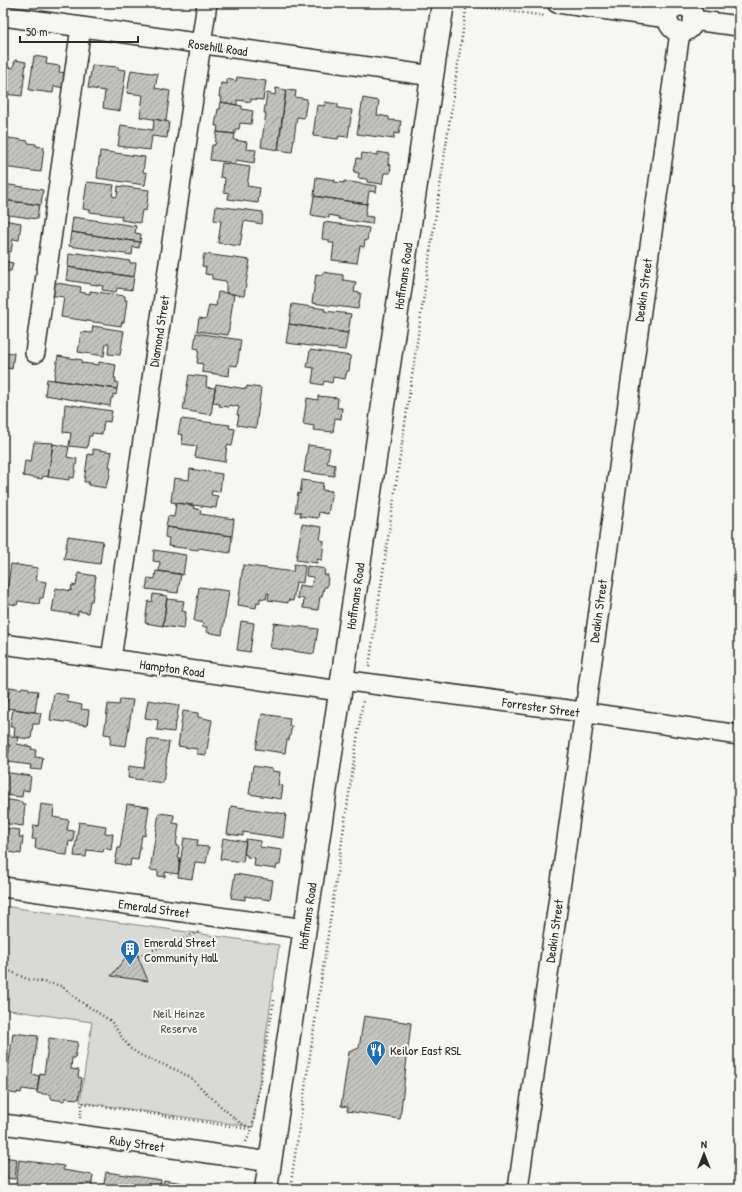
<svg xmlns="http://www.w3.org/2000/svg" width="742" height="1192" font-family="'Patrick Hand',sans-serif">
	<style>
		.green { fill: #d9d9d5; stroke: #828280 }
		.building { fill: url(#building-hatch); stroke: #2b2b2b }
		.lines { fill: none; stroke-linecap: round; stroke-linejoin: round }
		.minor-casing { stroke: #2b2b2b; stroke-width: 22 }
		.major-casing { stroke: #2b2b2b; stroke-width: 25 }
		.path { stroke: #2b2b2b; stroke-width: 2.5; stroke-dasharray: 1 3; stroke-linecap: butt }
		.minor { stroke: #f6f6f2; stroke-width: 19 }
		.major { stroke: #f6f6f2; stroke-width: 22 }
		.labels { text-anchor: middle; dominant-baseline: central; stroke-width: 4; stroke-linejoin: round; paint-order: stroke }
		.street-label { font-size: 13px; fill: #2b2b2b; stroke: #f6f6f2 }
		.poi-label { font-size: 13px; fill: #2b2b2b; stroke: #f6f6f2; text-anchor: start }
		.park-label { font-size: 13px; fill: #565656; stroke: #f6f6f2 }
	</style>
	<defs>
		<pattern id="building-hatch" width="6" height="6" patternUnits="userSpaceOnUse"><rect width="6" height="6" fill="#c3c3c0"/><path d="M-1 1l2-2M0 6l6-6M5 7l2-2" fill="none" stroke="#9f9f9c"/></pattern>
	</defs>
	<rect width="100%" height="100%" fill="#f6f6f2"/>
	<filter id="ink" filterUnits="userSpaceOnUse"><feTurbulence type="fractalNoise" baseFrequency=".025" numOctaves="2"/><feDisplacementMap in="SourceGraphic" scale="8" xChannelSelector="R" yChannelSelector="G"/><feConvolveMatrix kernelMatrix="1 2 1 2 8 2 1 2 1" color-interpolation-filters="sRGB"/></filter>
	<g filter="url(#ink)">
		<path class="green" d="M3,906L279,945L253,1127L80,1102L92,1022L3,1009Z"/>
		<path class="building" d="M34,56L47,58L46,64L60,66L59,72L66,73L64,88L54,86L53,93L29,90Z
			M15,60L26,62L22,96L3,94V66L13,68Z
			M92,65L118,67V69L126,70L120,111L103,108L105,91L88,88Z
			M131,70L158,74L155,88L170,91L166,121L140,117L143,95L127,93Z
			M237,77L266,81L263,100L251,99V102L237,100V105L221,102L222,97H219L221,83L227,84V79L236,81Z
			M276,88L286,90L278,150L261,147L266,113H264L267,93L275,95Z
			M286,90L296,91L295,97L307,99L304,118L297,117L292,152L278,150Z
			M363,98L379,101L377,115L389,117V120L401,121L399,134L394,133V139L357,134Z
			M221,102L242,106V109L253,111L251,124L240,123L239,129H235V134L217,132L218,126H215L218,109H220Z
			M325,102L338,104V108L352,110L348,137L339,136L338,139L313,136L317,105L324,106Z
			M154,119L169,122L167,138L152,136L150,150L118,146L121,125L153,130Z
			M217,132L235,134L234,140L247,142L246,149L256,150L254,163L236,160L235,163L210,160L212,145H215Z
			M3,137L28,141V143L36,144V146L44,147L41,172L3,167Z
			M100,151L145,157L143,172L147,173L145,185L97,178Z
			M378,152L389,154L388,164L391,165L390,173H384L382,184L367,182V179L358,178L359,173L354,172L357,158L361,159L362,153L378,155Z
			M222,163L250,167L247,186L260,188L258,203L228,199L229,193L224,192L225,178L220,177Z
			M3,177H5L3,184L43,190L41,205L3,200Z
			M316,177L335,180L334,182L344,183V181L377,186L376,192L369,191L367,204L314,196Z
			M87,182L114,185L112,196L117,197L118,186L149,190L146,211L142,210L140,223L121,220L122,216L90,212V210L83,209Z
			M314,196L367,204L365,216L373,217L372,224L339,219V217L329,215V218L311,215Z
			M3,200L39,205L37,219L3,214Z
			M216,206L263,212L262,224L244,221L240,246L218,243L221,221L214,220Z
			M73,217L136,226L135,233L141,234L140,242L71,232Z
			M3,220L21,223L19,240L13,239L11,252L3,251Z
			M324,222L369,228L367,241L365,240L364,247L360,246L357,263L332,260L334,243H329V240L322,239Z
			M71,232L140,242L139,248L133,247L132,255L69,246Z
			M77,253L130,261V263H136L134,277L68,267L69,254L76,255Z
			M204,254L250,260L244,296L226,293V281L212,279V275L205,274L206,267L202,266Z
			M3,261L13,263L11,271H3Z
			M68,267L134,277L132,290L117,288L116,292L102,290L103,286L66,280Z
			M323,272L343,275V280L356,282L354,292L361,293L358,309L312,303L316,274L322,275Z
			M51,282L81,287L80,292L90,294V291L125,296V300H127L124,322H122L121,326L61,317L64,297L49,295Z
			M218,292L234,294L228,335L197,331L199,318L206,319L209,305L216,306Z
			M292,304L325,309L324,311L351,314L348,333L289,324Z
			M3,307H7L3,330Z
			M289,324L348,333L345,350L286,343Z
			M93,326L124,331L120,355L108,354L109,343H106L104,356L78,352L81,332L92,333Z
			M196,333L241,340L237,366L230,365L229,376L202,372L203,364L197,363L199,349L194,348Z
			M310,350L351,356L349,371H347L345,379L333,377L332,383L324,381L323,385L312,383L314,368L307,367Z
			M3,352L14,353L12,369L3,367Z
			M58,356L82,360L81,363L99,365V362L116,365L114,378H116L115,382H118L117,389L54,380Z
			M189,375L207,377L206,387L215,388L211,415L183,410Z
			M47,379L117,389L116,395L113,394V398H111L110,406L45,395Z
			M216,384L246,389L247,386L261,388L256,428L237,425L239,415H237L239,407L229,405V407L219,406L220,404L213,403Z
			M3,396L7,397L3,421Z
			M318,396L338,398L337,408H342L341,419L335,418L333,432L313,430L314,426L303,424L307,398L318,400Z
			M65,404L112,411L110,422L104,421L102,434L92,433V436H89L87,448L69,446L71,433L63,432Z
			M181,419L230,425L229,428L235,429L232,446L227,445L225,462L195,457L197,446L182,444L183,435L178,434Z
			M34,442L53,443L48,477L43,476L42,479L23,476L25,461L31,462Z
			M53,444L69,447L67,457L77,459L74,478L69,477V480L48,477Z
			M308,445L330,448L327,463L335,465L334,476L304,472Z
			M93,449L112,452L109,467H111L109,480L108,479L106,488L88,485L89,482H84L88,454L93,455Z
			M190,469L222,474L220,492L212,491L211,495L218,496L216,508L171,502L174,478L189,480Z
			M302,480L323,483L322,490L332,491L328,514L319,512L318,518L300,516L301,512H295L298,493L300,494Z
			M176,503L194,506L193,508L201,510L200,514L234,519L232,536L166,527L168,516L174,517Z
			M302,524L322,527L320,540L324,541L322,560L317,559V563L296,560Z
			M166,527L232,536L230,553L199,548L198,550L168,546L169,538L165,537Z
			M68,536L103,541L100,564L64,559Z
			M154,550L186,555L183,575L159,571L160,562L153,561Z
			M11,564L38,568L36,580L46,582L43,598H40L39,604L18,601L17,605L5,603Z
			M294,564L305,566L303,583L296,582L293,601L288,600V603L268,600L269,593H267L266,599L260,598V603L257,602L256,608L238,605L243,565L293,572Z
			M307,566L325,569L324,575H328L327,587H324L322,597H320L318,610L303,608L304,599L297,598L299,585L311,587L313,577L306,576Z
			M156,571L181,574L178,593L146,589L148,578L155,579Z
			M78,573L96,576L92,601H90L88,613L78,611V615L52,611L56,588L71,591L72,585L76,586Z
			M199,587L229,591L222,635L206,632L207,627H202L203,623L194,621Z
			M153,594L167,596L163,626L145,623L148,601L152,602Z
			M167,599L184,601L182,611L186,612L184,629L163,626Z
			M241,621L254,623L250,652L237,650Z
			M274,623L318,629L314,654L270,648Z
			M3,685L8,686L3,722Z
			M10,687L21,689L22,687L29,688V690L38,691L35,712L6,708Z
			M54,693L68,695L67,702L82,705L81,709L89,710L87,725L50,720Z
			M120,699L133,700L126,746L110,744L111,735L104,734L108,704L119,705Z
			M148,700L179,705L176,723L175,722L174,732L157,730L158,720L145,718Z
			M13,709L41,713L39,724H33L31,739L14,737L15,727H10Z
			M183,711L198,713V717L212,720L206,755L197,754V749L178,746Z
			M262,714L290,718L289,726H292L289,740H287L285,753L256,749Z
			M3,735L18,737L17,744L32,747L31,749L36,750L35,757L43,758L41,770L30,769L31,765L7,762L10,745L3,744Z
			M148,739L169,742L163,783L128,778L129,766L144,768Z
			M253,766L272,769V771L280,772L278,785L283,786L281,799L249,794Z
			M3,772L31,776L29,791L23,790L22,797L3,795Z
			M3,799L22,802V804H25L23,826L3,823Z
			M41,804L54,806L53,817L69,820L67,830L74,831L73,842L69,841L67,855L57,854V852L35,848L36,839H32L34,825L38,826Z
			M127,804L149,807L145,836L142,835L138,860L131,859L130,866L115,863L118,848H120Z
			M231,806L286,814L283,838L243,832V836L227,834Z
			M159,813L174,815L173,823L179,824L176,846L179,847L178,858H180L178,874L165,872V877L158,876V871L150,870Z
			M79,822L106,826L105,833L113,834L111,850L104,848L103,852L87,850L86,857L74,856Z
			M3,828L20,830L19,837H23L21,854L3,851Z
			M184,838L198,840L197,846L209,847L206,863L195,862L192,879L178,877Z
			M223,838L246,842L243,862L220,859Z
			M246,839L260,841V847L282,850L280,865H277L276,869L254,866L255,858L247,857V855L244,854Z
			M235,874L273,880L270,900L245,896V900L231,898Z
			M134,947L148,981L111,976Z
			M364,1016L411,1023L400,1119L347,1111L348,1107L341,1106L349,1052L359,1048Z
			M13,1033L38,1036L32,1074L39,1076L37,1091L22,1089L21,1093L17,1092V1094L5,1092V1090H3L5,1082L6,1083Z
			M49,1038L78,1042L75,1058H72L71,1069L79,1070L78,1077L82,1078L79,1099L65,1098V1101L51,1099V1095L37,1093L40,1073L44,1074Z
			M3,1157L17,1159L15,1179L3,1178Z
			M19,1160L64,1166L63,1170L93,1175L91,1189H49L16,1184Z
			M106,1172L161,1180L160,1189H103Z
			M164,1180L196,1185L195,1189H196H162Z"/>
		<g class="lines">
			<defs>
				<path id="minor" d="M557,3L668,18
					M668 19a13 13 0 1 1 26 0a13 13 0 1 1-26 0Z
					M3,16L433,76
					M693,20L739,26
					M35,353L81,27
					M3,644L340,691
					M111,659L207,3
					M342,680L568,710L739,735
					M3,887L305,929
					M3,1124L270,1162
					M518,1189L680,32"/>
				<path id="major" d="M266,1189L443,3"/>
			</defs>
			<use href="#minor" class="minor-casing"/>
			<use href="#major" class="major-casing"/>
			<path class="path" d="M467,5L546,16
				M369,667L467,3
				M138,956L199,932
				M3,968L27,979L58,985L63,987L78,1000L111,1021L123,1039L131,1049L142,1056L179,1071L192,1079L216,1102L239,1122L252,1129
				M80,1118L82,1103L249,1129
				M246,1142L252,1129L274,1000
				M290,1189L363,700"/>
			<use href="#minor" class="minor"/>
			<use href="#major" class="major"/>
		</g>
	</g>
	<defs>
		<symbol id="building-pin" viewBox="-11 -11 22 30"><path d="M0 17L-7.5 6A9.5 9.5 0 1 1 7.5 6Z" fill="#1f6fb2" stroke="#f6f6f2"/><path d="M-4-6H4V6H1V3H-1V6H-4ZM-2.5-4.3h1.7v1.8h-1.7ZM.8-4.3h1.7v1.8H.8ZM-2.5-1h1.7V.8h-1.7ZM.8-1h1.7V.8H.8Z" fill="#fff"/></symbol>
		<symbol id="restaurant-pin" viewBox="-11 -11 22 30"><path d="M0 17L-7.5 6A9.5 9.5 0 1 1 7.5 6Z" fill="#1f6fb2" stroke="#f6f6f2"/><path d="M-5-6h1v4h1v-4h1v4h1v-4h1v5L-1.5 .5V6h-2V.5L-5-1ZM5-6V6H3V1.5H1.5Q1.5-4 5-6Z" fill="#fff"/></symbol>
	</defs>
	<g fill-rule="evenodd">
		<use href="#building-pin" x="119" y="938" width="22" height="30"/>
		<use href="#restaurant-pin" x="365" y="1039" width="22" height="30"/>
	</g>
	<g class="labels">
		<g class="street-label">
			<text transform="translate(218 47) rotate(8)">Rosehill Road</text>
			<text transform="translate(403 276) rotate(-82)">Hoffmans Road</text>
			<text transform="translate(643 290) rotate(-82)">Deakin Street</text>
			<text transform="translate(159 331) rotate(-81)">Diamond Street</text>
			<text transform="translate(355 596) rotate(-82)">Hoffmans Road</text>
			<text transform="translate(598 611) rotate(-82)">Deakin Street</text>
			<text transform="translate(172 668) rotate(8)">Hampton Road</text>
			<text transform="translate(541 707) rotate(8)">Forrester Street</text>
			<text transform="translate(154 908) rotate(8)">Emerald Street</text>
			<text transform="translate(307 916) rotate(-82)">Hoffmans Road</text>
			<text transform="translate(554 931) rotate(-82)">Deakin Street</text>
			<text transform="translate(137 1143) rotate(8)">Ruby Street</text>
		</g>
		<g class="poi-label">
			<text x="144" y="942">Emerald Street<tspan x="144" dy="15">Community Hall</tspan></text>
			<text x="390" y="1050">Keilor East RSL</text>
		</g>
		<g class="park-label">
			<text x="179" y="1013">Neil Heinze<tspan x="179" dy="15">Reserve</tspan></text>
		</g>
	</g>
	<rect width="742" height="1192" fill="none" stroke="#f6f6f2" stroke-width="16"/>
	<rect x="8" y="8" width="726" height="1176" fill="none" stroke="#2b2b2b" stroke-width="1.5" filter="url(#ink)"/>
	<g transform="translate(704 1154)" stroke="#f6f6f2" stroke-width="3" paint-order="stroke">
	<path d="M0-3L7 15L0 10L-7 15Z" fill="#2b2b2b"/>
	<text y="-6" font-size="11" font-weight="bold" text-anchor="middle" fill="#2b2b2b">N</text>
	</g>
	<path d="M20 36v6h118v-6" fill="none" stroke="#2b2b2b" stroke-width="2"/>
	<text x="26" y="36" font-size="12" fill="#2b2b2b" stroke="#f6f6f2" stroke-width="3" paint-order="stroke">50 m</text>
</svg>
